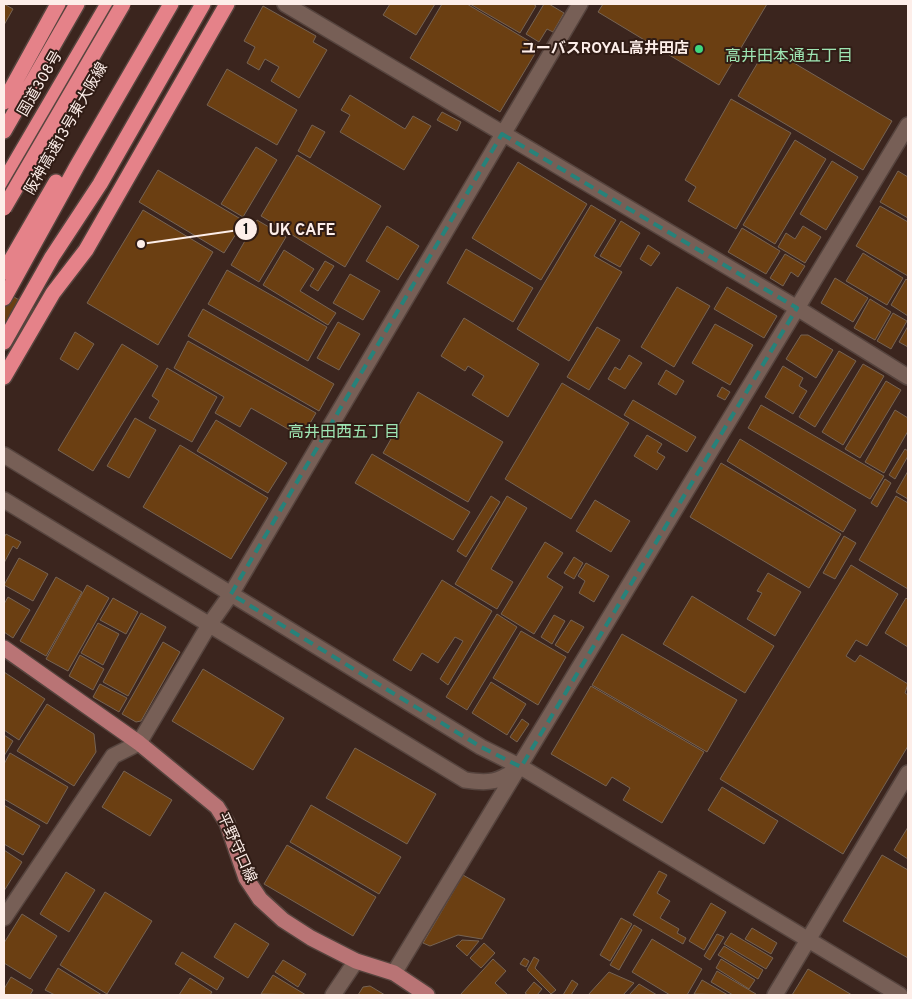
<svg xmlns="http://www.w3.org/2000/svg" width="912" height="999" font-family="Overpass,'Noto Sans JP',sans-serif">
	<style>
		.building { fill: #6b3f12; stroke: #766353 }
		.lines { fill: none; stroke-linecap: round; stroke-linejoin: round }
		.minor-casing { stroke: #56443e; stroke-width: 18 }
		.major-casing { stroke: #56443e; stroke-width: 18 }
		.highway-casing { stroke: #56443e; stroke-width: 18 }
		.minor { stroke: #775f56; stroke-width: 15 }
		.major { stroke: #b97475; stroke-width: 15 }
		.highway { stroke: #e58289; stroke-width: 15 }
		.highway-bridge-casing { stroke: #56443e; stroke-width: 18; stroke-linecap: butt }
		.highway-bridge { stroke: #e58289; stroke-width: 15 }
		.marked { fill: none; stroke: #27827a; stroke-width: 4; stroke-dasharray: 10 6; stroke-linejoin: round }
		.poi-dot { fill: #3ed77d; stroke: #301c15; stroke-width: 2 }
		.labels { text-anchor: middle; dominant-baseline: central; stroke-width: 4; stroke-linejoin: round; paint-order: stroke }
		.poi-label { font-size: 15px; font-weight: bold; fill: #fdeee9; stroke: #301c15; text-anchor: end }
		.street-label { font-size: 15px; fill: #fdeee9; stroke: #301c15 }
		.neighbourhood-label { font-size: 16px; fill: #9ee5b3; stroke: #301c15 }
		.leader { fill: none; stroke: #fdeee9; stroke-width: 2 }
		.callout-dot { fill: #fdeee9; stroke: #301c15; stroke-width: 2 }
		.mark-label { font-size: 15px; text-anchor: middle; font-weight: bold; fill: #111 }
		.callout-label { font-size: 16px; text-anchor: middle; font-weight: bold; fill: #fdeee9; stroke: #301c15; stroke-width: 4; stroke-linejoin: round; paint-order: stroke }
	</style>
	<rect width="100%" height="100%" fill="#3b251e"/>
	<path class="building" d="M4,4L13,9L4,25Z
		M390,4H435L416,35L383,15Z
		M442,4H467L539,47L500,112L410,58Z
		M470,4H533L536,6L520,33Z
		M544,4H549L564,13L553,32L547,29L539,42L526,34Z
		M603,4H767L719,85L598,12Z
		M263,6L316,36L313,42L327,50L299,98L271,81L279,67L265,59L259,70L247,63L255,47L244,41Z
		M767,47L892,121L863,170L738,96Z
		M227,69L297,110L277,145L207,105Z
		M350,95L405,129L413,116L431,126L404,170L340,132L350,115L341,110Z
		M731,99L791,133L736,229L688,201L696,187L685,180Z
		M442,112L461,122L457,131L437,120Z
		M312,125L325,132L310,158L298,151Z
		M795,140L826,159L775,244L743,225Z
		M256,147L277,160L243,217L221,204Z
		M297,155L381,206L345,267L261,216Z
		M832,161L858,177L826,230L800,214Z
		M518,162L587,204L541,280L472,238Z
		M158,170L244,221L224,253L139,202Z
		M898,171L908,177V218L880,202Z
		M591,205L616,220L594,256L622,272L569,361L517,329Z
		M880,206L908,222V276L856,246Z
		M143,210L213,252L158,345L87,303Z
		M257,220L286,237L259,282L231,265Z
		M621,221L640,233L620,267L600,256Z
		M387,226L419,246L398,280L366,261Z
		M803,226L821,237L805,263L778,247L786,233L795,239Z
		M742,228L780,251L766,274L728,252Z
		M648,245L660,253L651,266L640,259Z
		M466,249L533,288L513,322L447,283Z
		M284,250L314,269L300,291L336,313L328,325L263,285Z
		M863,253L903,278L887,305L846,281Z
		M785,254L805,266L798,277L791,272L783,286L770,278Z
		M325,261L334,266L318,291L310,286Z
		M227,270L327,327L308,361L208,304Z
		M350,274L380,291L363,320L333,303Z
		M835,278L868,298L853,322L821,303Z
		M906,279L908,281V316L891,305Z
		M677,287L710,306L674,367L641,347Z
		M727,287L777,316L764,338L714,309Z
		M5,292L39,311L16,352L4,345Z
		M870,299L891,312L875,340L854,328Z
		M203,309L334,384L319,411L188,336Z
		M893,313L907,321L891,349L877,341Z
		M464,318L539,364L508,417L472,395L484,376L468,366L465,371L441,356Z
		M338,322L360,334L339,370L317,358Z
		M715,324L753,345L730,385L692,363Z
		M908,326V347L899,342Z
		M597,327L620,340L589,390L567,377Z
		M75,332L94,344L78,370L60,359Z
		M801,335H808L833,350L816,378L786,359Z
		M188,341L316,413L302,437L251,408L240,427L215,413L224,397L174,368Z
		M122,344L158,366L93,471L58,450Z
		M839,351L856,361L815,427L799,417Z
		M629,355L642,363L625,389L608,379L615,367L620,370Z
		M863,364L884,376L843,445L822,432Z
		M783,366L803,378L799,386L807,391L793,414L765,397Z
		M167,368L217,397L192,442L149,418L159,401L152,396Z
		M666,370L684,381L676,395L658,384Z
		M886,381L901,390L860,458L845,449Z
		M562,383L629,423L571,519L505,479Z
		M722,387L730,392L725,400L717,396Z
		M418,392L503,442L468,502L383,453Z
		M633,400L696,437L687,452L624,415Z
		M761,405L884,476L870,499L748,428Z
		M895,410L908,418V431L884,473L865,462Z
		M135,418L156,430L129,478L107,466Z
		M216,420L287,463L268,493L197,451Z
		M647,435L662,444L657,452L665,457L657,470L634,456Z
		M740,439L856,510L843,532L727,461Z
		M180,445L268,498L231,559L143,507Z
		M905,449L908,451V456L895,479L889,475Z
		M372,454L470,512L453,540L355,483Z
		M721,463L841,534L809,588L690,517Z
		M908,471V499L896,492Z
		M885,479L891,483L877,507L871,503Z
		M491,496L500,502L466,557L457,551Z
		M507,496L527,508L491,569L513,582L497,609L455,584Z
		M896,496L908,503V589L859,560Z
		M595,500L630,521L611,552L576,531Z
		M6,534L21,542L17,549L13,546L4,563V538Z
		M844,536L856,543L835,579L823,573Z
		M545,542L563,553L547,577L563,587L534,634L501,614Z
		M574,557L583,563L574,579L564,573Z
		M19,558L48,574L33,601L4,585Z
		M586,563L609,576L594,602L579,593L585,581L578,576Z
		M851,565L898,594L867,646L856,640L846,656L855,662L860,655L908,684L905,693L908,695V746L843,854L720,779Z
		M768,573L801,592L775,636L747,619L762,593L757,591Z
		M56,577L82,592L46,656L20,641Z
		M442,580L492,611L448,685L440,679L463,641L455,637L438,663L422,653L411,671L393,660Z
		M87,585L109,598L68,671L46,659Z
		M692,596L774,646L745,693L663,644Z
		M8,597L30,610L13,638L4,632V604Z
		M113,598L138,612L126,634L100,620Z
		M906,598L908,600V647L885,633Z
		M141,613L166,627L128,696L103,682Z
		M497,614L517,627L467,710L446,697Z
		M554,615L565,621L552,644L541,637Z
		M571,620L584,627L568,653L555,645Z
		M98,623L119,634L103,665L81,653Z
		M521,631L566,657L538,705L493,678Z
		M622,634L737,700L707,752L592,685Z
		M163,642L180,652L141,721L136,722L122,714Z
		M80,655L104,669L93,690L69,676Z
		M203,669L284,718L253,770L172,721Z
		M4,672L45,699L19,740L4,730Z
		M491,682L526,704L507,735L472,713Z
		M100,684L127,698L119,712L93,697Z
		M591,686L704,752L662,823L623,800L630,788L612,777L606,786L551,754Z
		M47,704L94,734L96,752L74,786L17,751Z
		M522,719L529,724L517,742L510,737Z
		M4,735L13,741L4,756Z
		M355,748L436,794L407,844L326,798Z
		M10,753L68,787L47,824L4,799V764Z
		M124,771L172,800L150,836L102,807Z
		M722,787L778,821L764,844L708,810Z
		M4,805L40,826L23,855L4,844Z
		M311,805L401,857L379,894L290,842Z
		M908,827V859L894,850Z
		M287,845L376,897L353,936L264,884Z
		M4,850L22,862L4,891Z
		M882,855L908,870V958L843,921Z
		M659,871L667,875L657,893L670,901L660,918L679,929L677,933L686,938L683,944L633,915Z
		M66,872L95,890L69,932L40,914Z
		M463,875L505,899L482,939L458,935L430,946L423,943Z
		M105,892L152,921L107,994L60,965Z
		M711,903L726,912L704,950L689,941Z
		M22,914L57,936L30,979L4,963V943Z
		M621,918L632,924L610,961L600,955Z
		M235,923L269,944L248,978L214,957Z
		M634,925L642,930L619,970L610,965Z
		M752,928L777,943L771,954L745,939Z
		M731,933L773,958L766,969L724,944Z
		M717,934L724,937L710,960L704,956Z
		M652,939L702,969L687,995H670L632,972Z
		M462,940L479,941L467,956L456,946Z
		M484,943L495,953L481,968L470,958Z
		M724,946L763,970L758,979L718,955Z
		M182,952L224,978L217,990L175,964Z
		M534,957L539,960L535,968L556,990L551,994L527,970Z
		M524,958L529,961L526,967L520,964Z
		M493,959L506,971L495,983L508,995H460Z
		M721,959L755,980L749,989L716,968Z
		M283,960L306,974L298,987L275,972Z
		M58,968L102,995H55L45,990Z
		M808,969L852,995H792Z
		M717,971L756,994L755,995H733L711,982Z
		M609,972L634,983L623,995H588Z
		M273,975L306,995L261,994Z
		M11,977L33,990L30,995H4V989Z
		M190,978L212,992L210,995H179Z
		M572,980L578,984L571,995H563Z
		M702,980L728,995L694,994Z
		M534,982L542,989L537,995H528L525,993Z
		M639,984L657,995H629Z
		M370,986L385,995H358L363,987Z"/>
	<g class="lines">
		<defs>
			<path id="minor" d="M285,4L797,308L908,377
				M4,455L481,747L521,767L900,995
				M4,500L465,780C490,784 498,782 519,768
				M4,918L113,756L139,743L209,625L231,594L580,4
				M394,973L908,125
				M333,995L356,961
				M775,995L908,773"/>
			<path id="major" d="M4,648L139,743L217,807L227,823L246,878L260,899L283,920L311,938L356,961L394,973L427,995"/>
			<path id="highway" d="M4,102L58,4
				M4,131L77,4
				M4,182L108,4
				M4,272L56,182
				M4,298L77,166L171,4
				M4,342L52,257L100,184L203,4
				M4,377L53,293L86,250L227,4"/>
		</defs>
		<use href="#minor" class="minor-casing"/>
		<use href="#major" class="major-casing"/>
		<use href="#highway" class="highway-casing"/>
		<use href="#minor" class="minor"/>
		<use href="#major" class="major"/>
		<use href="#highway" class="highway"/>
		<defs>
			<path id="highway-bridge" d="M4,208L123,4"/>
		</defs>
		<use href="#highway-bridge" class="highway-bridge-casing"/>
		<use href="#highway-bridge" class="highway-bridge"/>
	</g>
	<path class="marked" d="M502,134L797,308L521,767L481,747L231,594Z"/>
	<circle class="poi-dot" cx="699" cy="49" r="5"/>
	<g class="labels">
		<g class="poi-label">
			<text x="689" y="49">ユーバスROYAL高井田店</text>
		</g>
		<g class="street-label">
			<text transform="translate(41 84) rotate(-60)">国道308号</text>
			<text transform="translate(67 129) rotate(-60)">阪神高速13号東大阪線</text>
			<text transform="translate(236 848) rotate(66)">平野守口線</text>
		</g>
		<g class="neighbourhood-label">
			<text x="789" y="57">高井田本通五丁目</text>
			<text x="344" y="433">高井田西五丁目</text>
		</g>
	</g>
	<path class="leader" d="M141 244L246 229"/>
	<g class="callout-dot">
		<circle cx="141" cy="244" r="5"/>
		<circle cx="246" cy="229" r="12"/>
	</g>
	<g class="mark-label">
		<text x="246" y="234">1</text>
	</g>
	<g class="callout-label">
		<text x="302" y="235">UK CAFE</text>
	</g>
	<rect width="912" height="999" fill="none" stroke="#fdeee9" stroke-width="10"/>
</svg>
